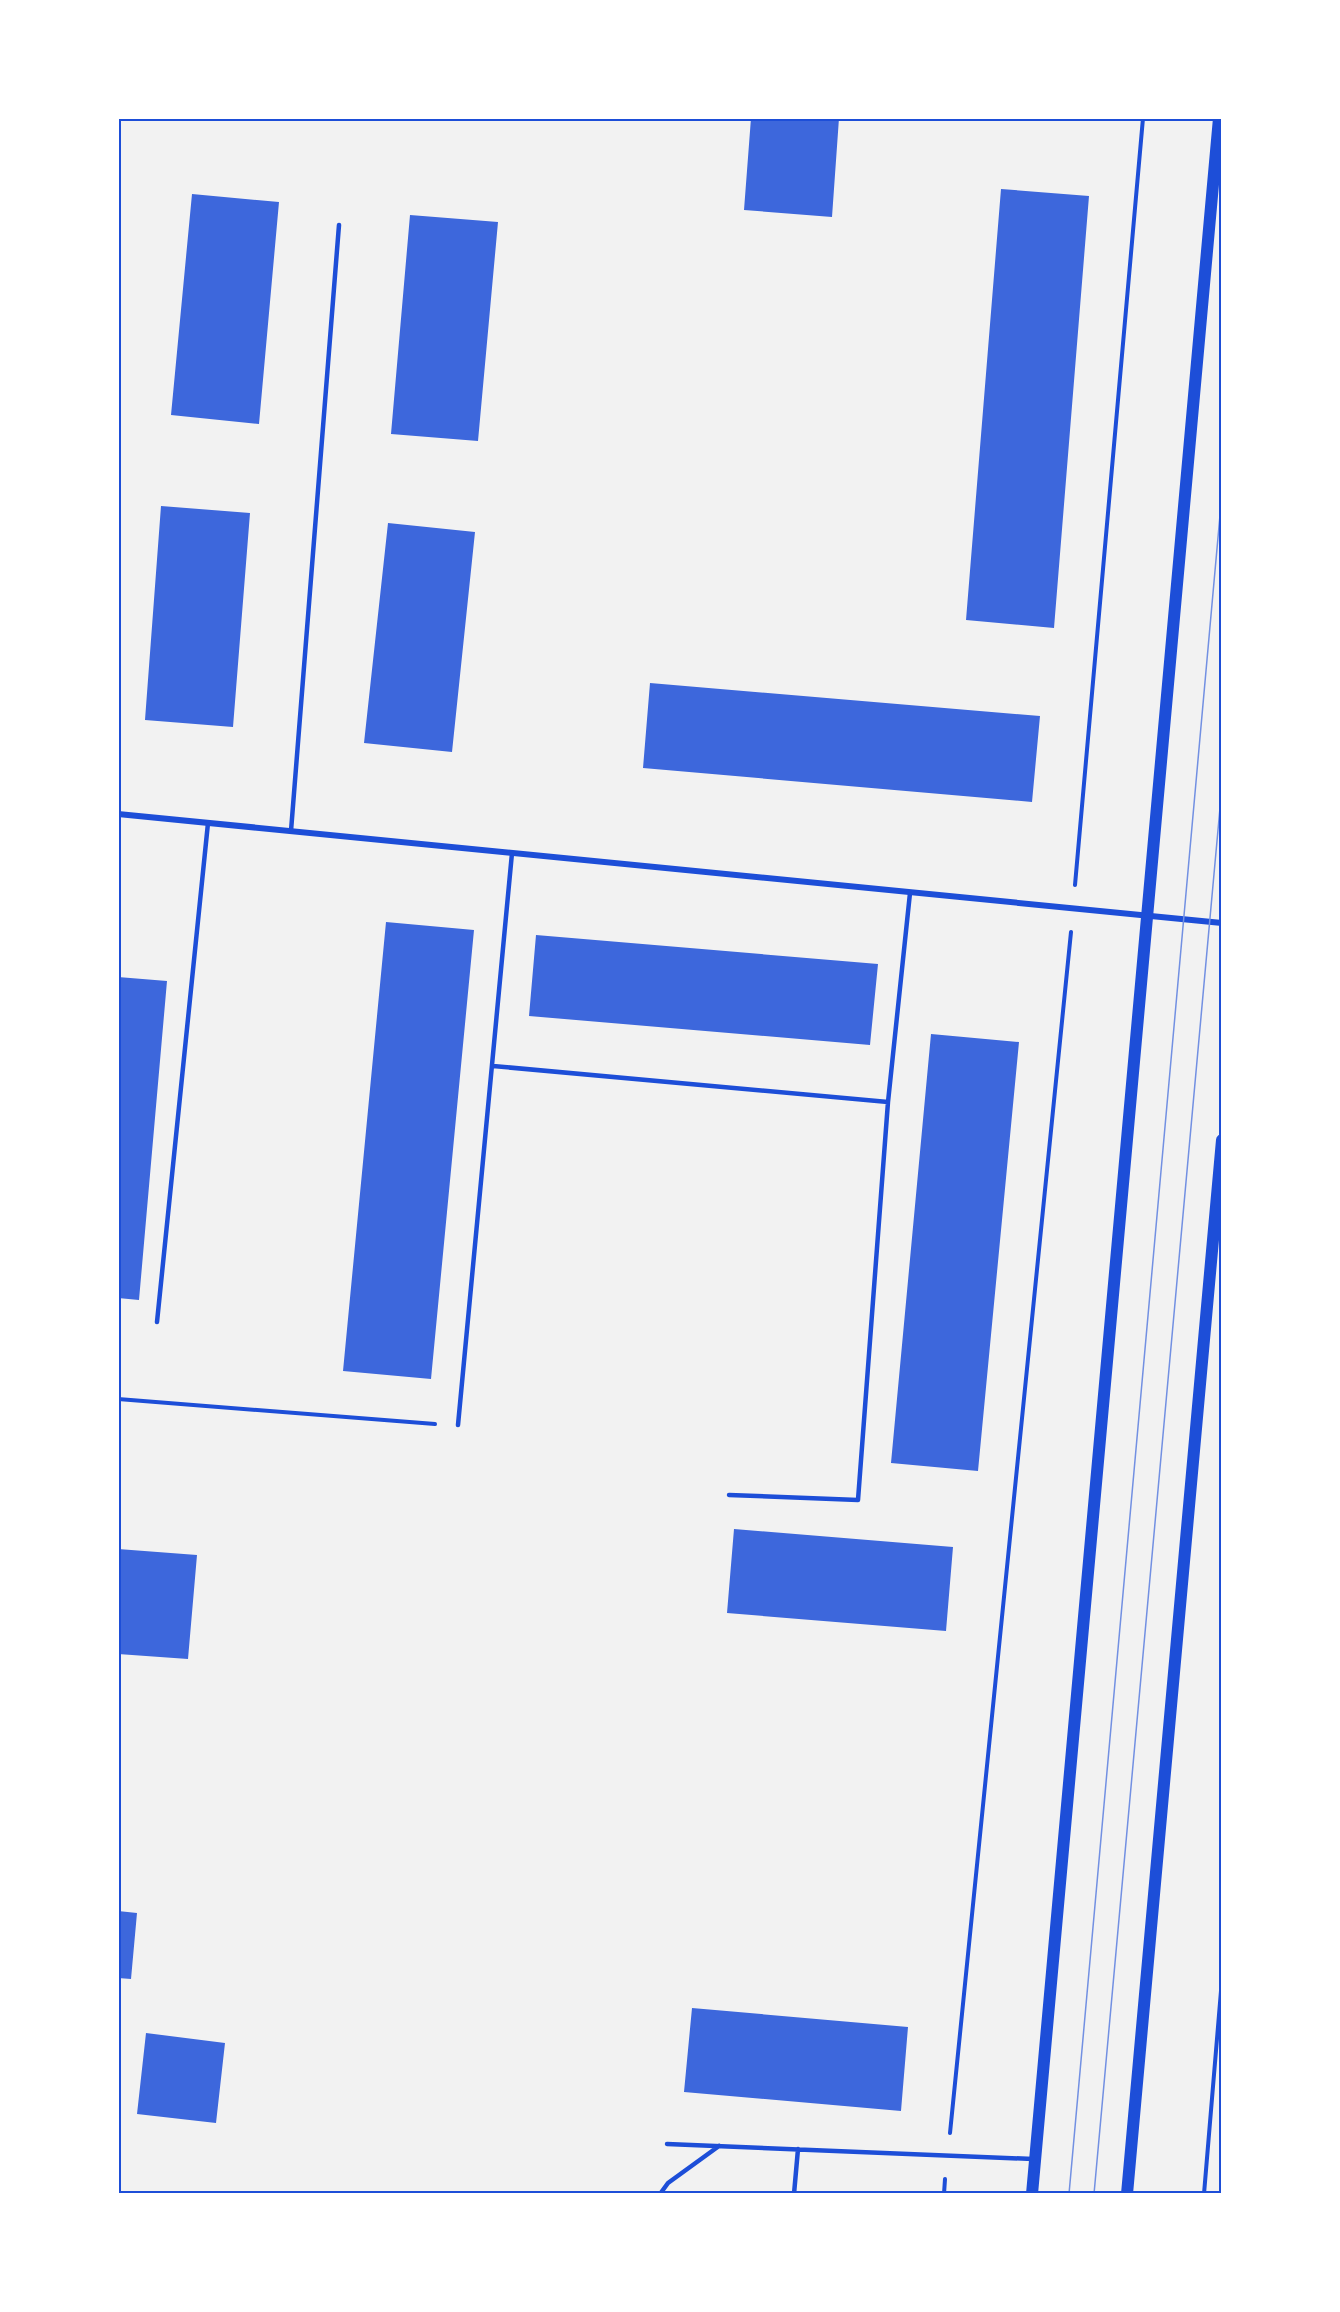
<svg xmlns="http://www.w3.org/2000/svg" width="1340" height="2312" font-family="Mulish,sans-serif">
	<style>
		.building { fill: #3d67dc }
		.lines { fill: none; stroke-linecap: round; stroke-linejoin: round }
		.path { stroke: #1d4ed8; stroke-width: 4 }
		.service { stroke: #1d4ed8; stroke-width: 4.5 }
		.minor { stroke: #1d4ed8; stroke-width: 6 }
		.secondary { stroke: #1d4ed8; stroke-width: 12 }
		.tram { stroke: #7290e2; stroke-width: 1.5 }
		.neatline { fill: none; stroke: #1d4ed8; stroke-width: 2 }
	</style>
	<rect width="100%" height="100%" fill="#f2f2f2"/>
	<path class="building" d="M751,118H839L832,217L744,210Z
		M1001,189L1089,196L1054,628L966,620Z
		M192,194L279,202L259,424L171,415Z
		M410,215L498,222L478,441L391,434Z
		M161,506L250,513L233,727L145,720Z
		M388,523L475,532L452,752L364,743Z
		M650,683L1040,716L1032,802L643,768Z
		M386,922L474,930L431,1379L343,1371Z
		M536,935L878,964L870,1045L529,1016Z
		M118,977L167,981L139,1300L118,1298Z
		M931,1034L1019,1042L978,1471L891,1463Z
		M734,1529L953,1547L946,1631L727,1613Z
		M118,1549L197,1555L188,1659L118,1654Z
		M118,1911L137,1913L131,1979L118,1978Z
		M692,2008L908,2027L901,2111L684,2092Z
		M146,2033L225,2043L216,2123L137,2114Z"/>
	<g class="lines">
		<path class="path" d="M1075,885L1143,118
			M118,1399L435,1424
			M950,2133L1071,932
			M944,2194L945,2179
			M1204,2194L1222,1979"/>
		<path class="service" d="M291,831L339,225
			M493,1066L888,1102
			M157,1322L208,823
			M458,1425L512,853
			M729,1495L858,1500L888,1102L910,893
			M667,2144L1033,2159
			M660,2194L668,2183L719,2146
			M794,2194L798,2149"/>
		<path class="minor" d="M118,814L1222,923"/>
		<path class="secondary" d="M1032,2194L1219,118
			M1127,2194L1222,1140"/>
		<path class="tram" d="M1069,2194L1222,493
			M1094,2194L1222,786"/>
	</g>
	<rect width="1340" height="2312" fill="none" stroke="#ffffff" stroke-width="240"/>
	<rect x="120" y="120" width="1100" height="2072" class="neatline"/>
</svg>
